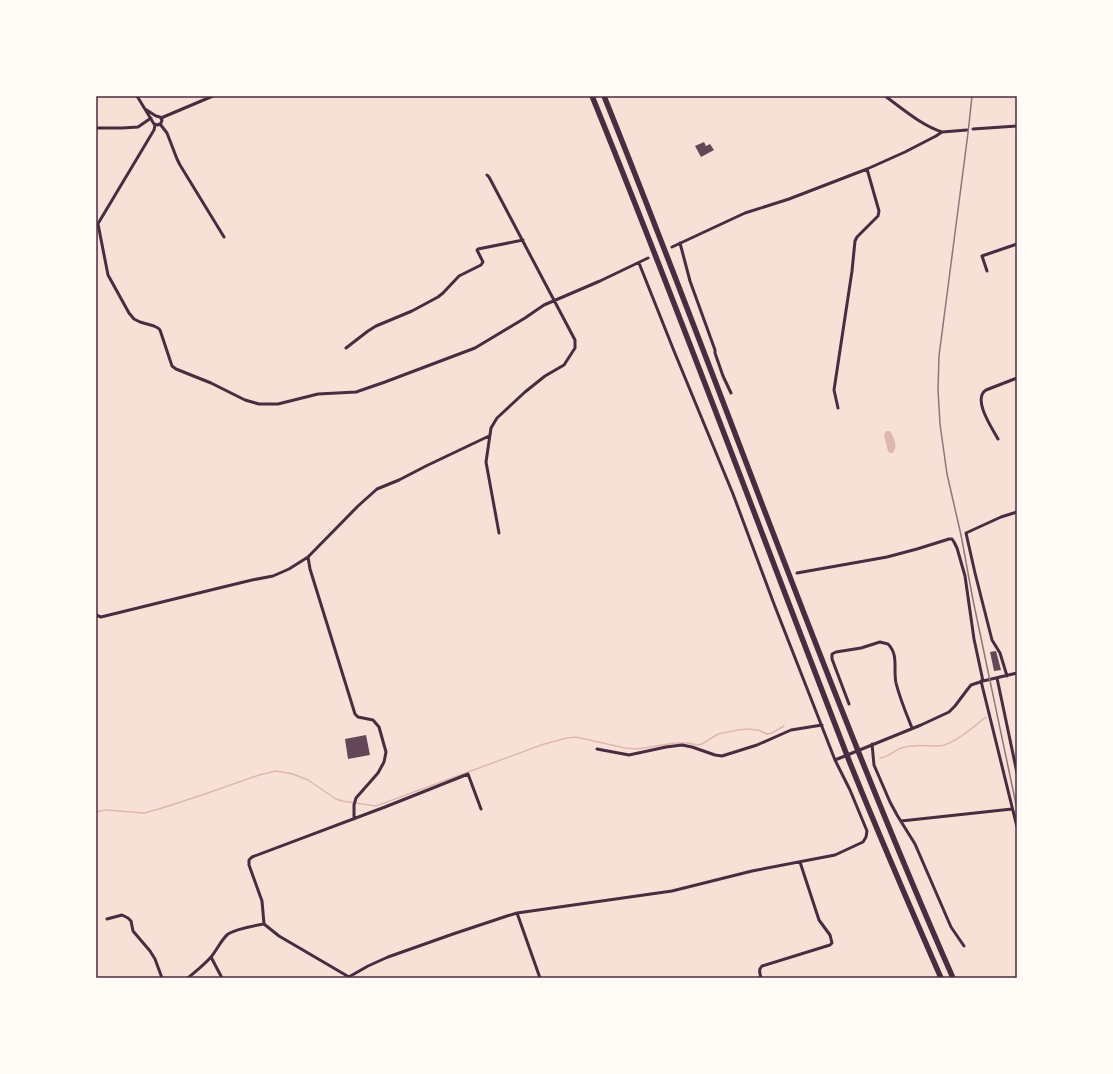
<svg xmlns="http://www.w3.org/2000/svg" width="1113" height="1074" font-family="Jost,sans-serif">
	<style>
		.water { fill: #dcb8b0 }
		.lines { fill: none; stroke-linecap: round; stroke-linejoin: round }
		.stream { stroke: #dcb8b0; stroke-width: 1.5 }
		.building { fill: #644757 }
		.minor { stroke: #4a2c40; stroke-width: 3 }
		.motorway { stroke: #4a2c40; stroke-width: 5.5 }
		.rail { stroke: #8f747c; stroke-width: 1.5 }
		.neatline { fill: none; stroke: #4a2c40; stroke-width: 1.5 }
	</style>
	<rect width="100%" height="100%" fill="#f7e1d7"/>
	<path class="water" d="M886,431H890C894,437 898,446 893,453H890L888,451L884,435Z"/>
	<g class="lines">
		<path class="stream" d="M880,758C890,757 896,748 905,747C916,744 928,746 939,746C953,745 975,726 986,717
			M96,812L105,810L144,813L159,809L199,796L259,775L276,771L293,774L308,780L336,799L342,801L376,806L544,744L567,738L576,737L625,748L637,749L675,743H688L697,745L702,744L718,734L738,730L747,729L758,730L767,734L772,733L784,726"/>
	</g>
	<path class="building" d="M704,142L706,146L710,144L714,150L701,157L695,146Z
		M996,651L1001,670L994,671L990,652Z
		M366,735L370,755L348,759L345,739Z"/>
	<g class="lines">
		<path class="minor" d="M137,96L154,124L158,125L161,123L162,120L160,117L156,116L145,109
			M885,96C903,109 921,125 942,132
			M161,118L213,96
			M160,124L167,133L177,159L180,165L224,237
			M96,128H122L138,127L151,118
			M973,129L1017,126
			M487,175L489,177L575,340V348L564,365L545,376L525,392L497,418L491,428L486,462L499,533
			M98,224L108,275L129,313L134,319L140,322L154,326L158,328L160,330L172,366L176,369L211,383L245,400L259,404H278L318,394L356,392L385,382L475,348L525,318L544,305L600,281L648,258
			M96,227L154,130L155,125
			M680,243L690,281L715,350V353L723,376L731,393
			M672,247L745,213L789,199L867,169L905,152L936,136L942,132L967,130
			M987,271L982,256L1017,244
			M346,348L368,331L376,326L412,311L438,297L443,293L459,276L481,265L483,262L477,250L478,249L523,240
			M838,408L834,390L852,271L855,241L857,237L878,216L879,211L867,169
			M998,439C992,428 972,399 986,390L1017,378
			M308,557L310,569L355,714L358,717L373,720L379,727L386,752L384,762L378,773L356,798L354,805V819
			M797,573L887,557L917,549L949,539H952L954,542L957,548L965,576L974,639L983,681
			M96,615L101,617L215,589L252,580L273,576L289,569L308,557L358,506L377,489L399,480L426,466L489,436
			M1007,676L1000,653L992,640L975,573L966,533L1001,517L1017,512
			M997,678L1017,773
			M981,681L1017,827
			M849,704L832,659V654L836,652L861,648L880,642L888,644C899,655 893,669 896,683C900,699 906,713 912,728
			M872,744L874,765L890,802L897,815L915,844L951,927L964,946
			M597,749L629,755L666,747L682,745L692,747L715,755L722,756L757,745L791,730L822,725
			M835,760L921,725L949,712L955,706L967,690L971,685L983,681L1017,673
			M901,821L1012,809
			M517,913L540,978
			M107,919L122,915L128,918L131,921L133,931L150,951L155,959L162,978
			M211,957L222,978
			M349,977L279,936L264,924L262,901L249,865V860L252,857L385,807L468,774L481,809
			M188,978C196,971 204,965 211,957C217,950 221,940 228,934C238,928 253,926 264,924
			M347,978L368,966L388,957L453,934L507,916L517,913L672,891L752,871L835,855L863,842L866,837L867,831L850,790L835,760L774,604L733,494L674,351L639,263
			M761,978C760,973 758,970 762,966L830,945L832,943L830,935L819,920L800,862"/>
		<path class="motorway" d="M592,96C682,317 764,541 850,763C879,835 910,907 941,978
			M604,96C722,389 826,689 953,978"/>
		<path class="rail" d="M972,96L968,133L939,356L938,390L940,424L947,474L961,535L973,600L1017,809"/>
	</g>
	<rect width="1113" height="1074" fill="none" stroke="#fffaf5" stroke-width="194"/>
	<rect x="97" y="97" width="919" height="880" class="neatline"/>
</svg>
